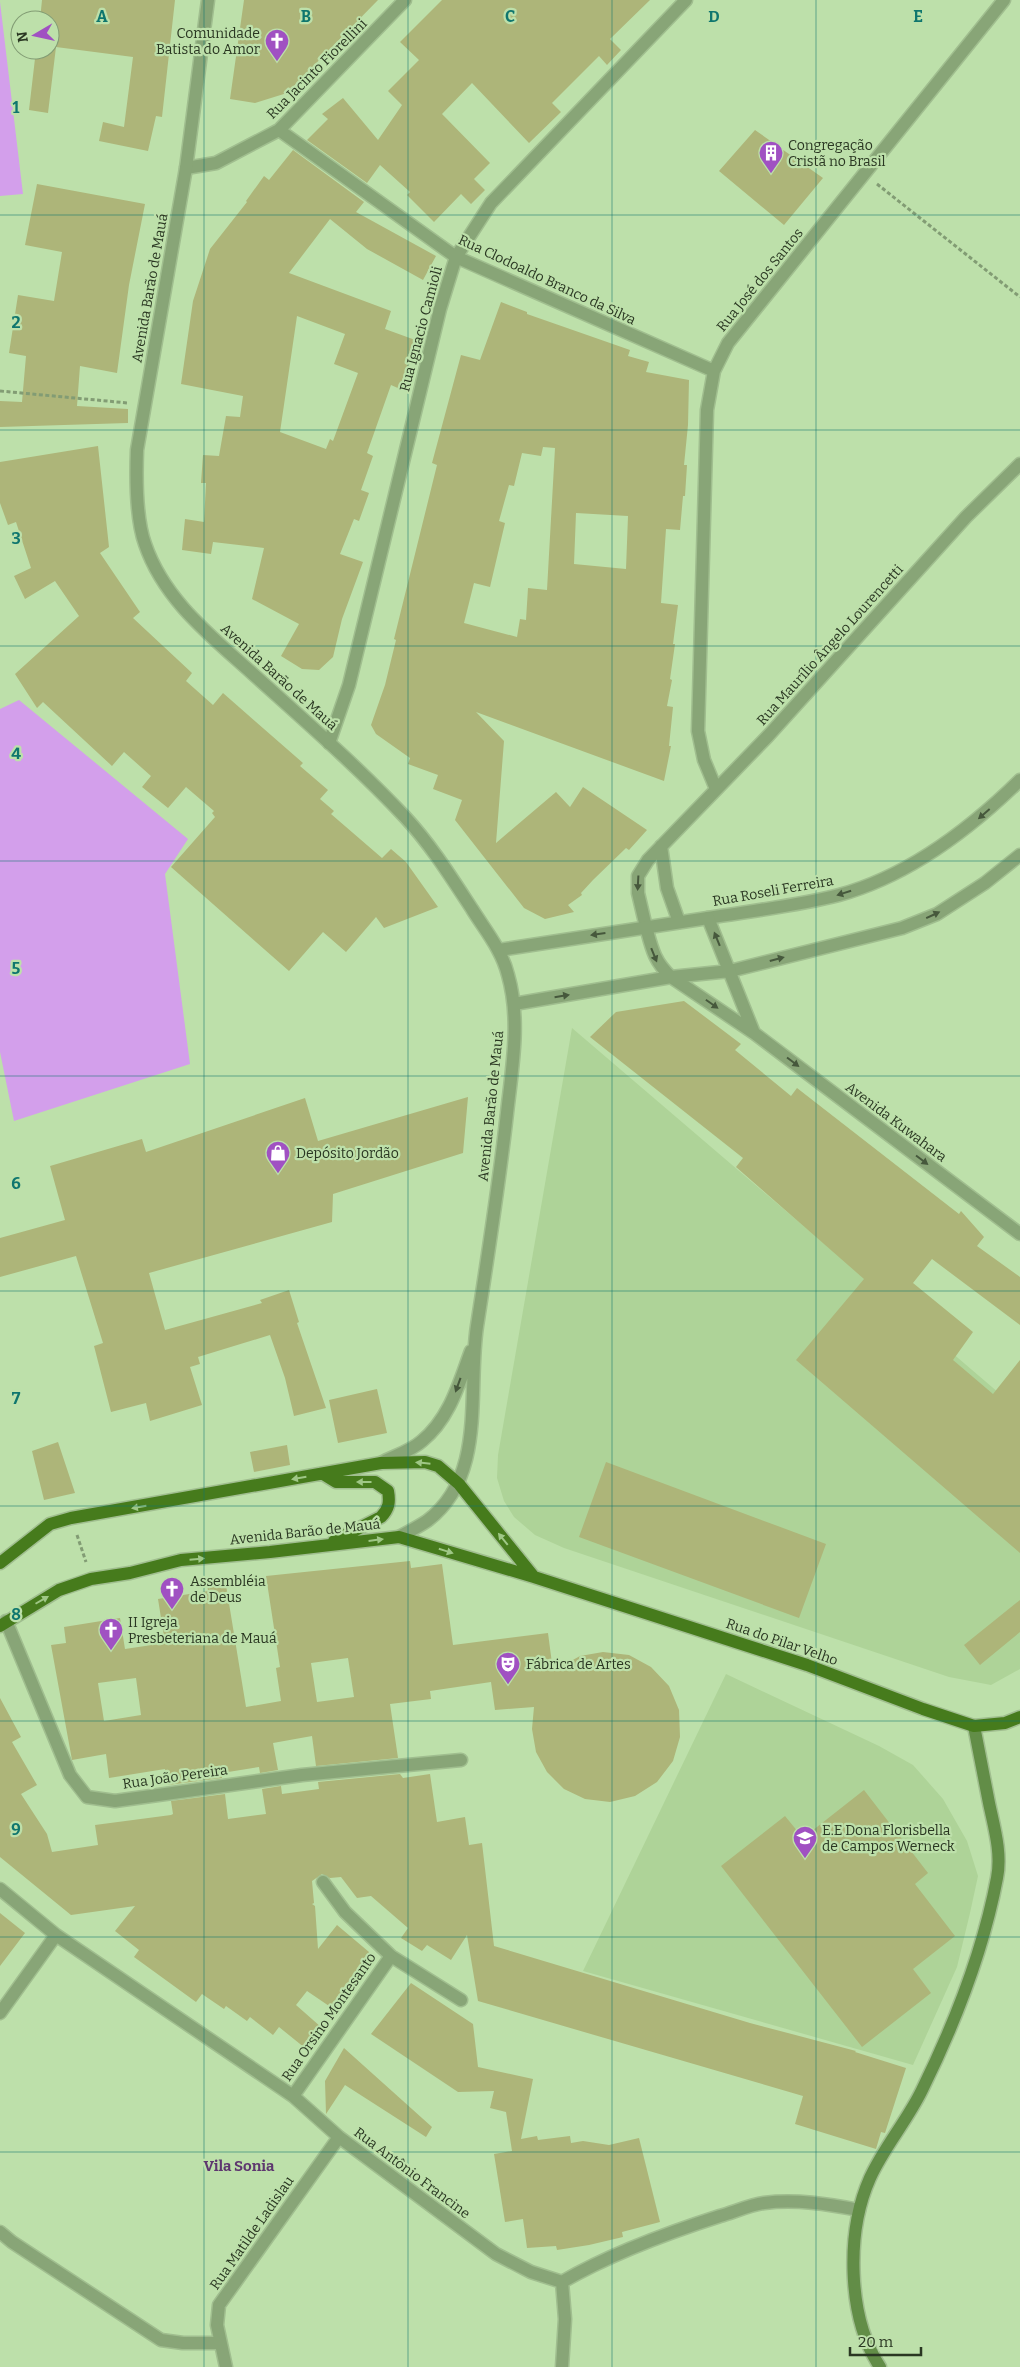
<svg xmlns="http://www.w3.org/2000/svg" width="1020" height="2367" font-family="Bitter,serif">
	<style>
		.built { fill: #aed398 }
		.green { fill: #d39feb }
		.building { fill: #adb579; fill-rule: evenodd }
		.lines { fill: none; stroke-linecap: round; stroke-linejoin: round }
		.minor-casing { stroke: #a0be8f; stroke-width: 15 }
		.tertiary-casing { stroke: #a0be8f; stroke-width: 15 }
		.secondary-casing { stroke: #a0be8f; stroke-width: 15 }
		.primary-casing { stroke: #a0be8f; stroke-width: 15 }
		.path { stroke: #829c74; stroke-width: 3; stroke-dasharray: 4 2.5; stroke-linecap: butt }
		.minor { stroke: #88a577; stroke-width: 12 }
		.tertiary { stroke: #88a577; stroke-width: 12 }
		.secondary { stroke: #628d47; stroke-width: 12 }
		.primary { stroke: #467b1c; stroke-width: 12 }
		.oneway { fill: #46583c }
		.oneway2 { fill: #9fc786 }
		.grid { fill: none; stroke: #0f766e; stroke-width: 1; stroke-opacity: 0.55 }
		.labels { text-anchor: middle; dominant-baseline: central; stroke-width: 4.5; stroke-linejoin: round; paint-order: stroke }
		.poi-label { font-size: 14px; fill: #2a3722; stroke: #bde0aa; text-anchor: start }
		.street-label { font-size: 14px; fill: #2a3722; stroke: #bde0aa }
		.neighbourhood-label { font-size: 15px; font-weight: bold; fill: #5e376f; stroke: #bde0aa }
		.grid-label { font-size: 16px; text-anchor: middle; font-weight: bold; fill: #0f766e; stroke: #bde0aa; stroke-width: 4.5; stroke-linejoin: round; paint-order: stroke }
	</style>
	<rect width="100%" height="100%" fill="#bde0aa"/>
	<path class="built" d="M572,1028L1020,1411V1669L991,1685L949,1677L564,1548L535,1535L514,1517L504,1501L497,1478L498,1455Z
		M726,1674L879,1746L913,1765L943,1799L967,1841L978,1876L970,1913L957,1967L913,2065L583,1971Z"/>
	<path class="green" d="M0,2L23,194L0,196Z
		M19,700L188,839L165,874L190,1064L14,1121L0,1052V709Z"/>
	<path class="building" d="M42,0H175L162,117L156,116L148,151L99,141L103,122L124,127L133,57L56,47L48,113L29,110L36,50H50V20H40Z
		M244,0H378L287,93L255,103L230,99Z
		M442,0H650L610,39L621,50L607,65L599,56L552,103L561,112L529,143L472,83L442,114L490,163L474,179L485,190L471,204L461,194L434,222L407,195L410,192L380,165L367,183L307,140L328,119L322,114L343,98L378,140L402,105L388,91L419,60L400,42Z
		M755,130L823,178L784,225L719,171Z
		M293,150L364,202L356,212L436,256L423,280L367,249L330,219L289,273L391,311L385,329L418,341L400,389L391,385L367,453L373,456L361,490L369,493L359,521L354,519L340,554L363,562L342,619L333,657L319,670L302,669L281,656L299,624L252,599L264,548L213,542L211,554L182,550L185,519L204,522L206,483H201L203,455L219,456L226,416L240,417L243,396L181,384L193,301L210,249L247,202L246,201L264,176L269,180ZM297,316L345,334L334,364L358,373L333,441L330,439L326,449L280,432Z
		M37,184L145,204L129,285L117,373L80,366L77,406L128,409V423L0,427V401L22,402L26,356L9,353L18,295L54,301L62,252L25,245Z
		M501,302L527,312V314L630,350L628,356L649,362L646,372L689,380L688,425L684,465H687L685,496H683L680,530L666,529L661,603L678,605L673,644H675L670,679L672,680L667,706L673,707L669,746H671L664,781L476,712L504,741L496,843L556,792L570,807L583,787L647,830L629,850L626,848L593,880L581,893L582,895L568,905L574,912L545,919L524,908L455,820L462,800L433,789L438,775L408,764L410,758L376,734L371,725L385,685L396,640L394,639L437,465L432,463L461,355L480,360ZM543,447L555,448L547,590L528,588L526,620L520,619L517,637L464,623L474,583L490,587L505,523L499,521L509,485L514,486L522,453L541,456ZM576,513L628,516L626,569L574,564Z
		M98,446L109,547L100,553L140,612L133,618L192,673L186,681L213,705L223,693L303,763L300,766L328,790L320,799L334,811L331,814L382,858L391,849L406,862L438,907L384,928L376,917L346,952L323,932L289,971L171,867L215,817L212,813L214,811L186,787L168,808L142,787L151,776L124,752L112,766L43,702L37,708L15,674L79,616L55,581L25,599L14,576L31,568L16,522L8,525L0,503V462Z
		M684,1001L741,1044L735,1050L791,1096L797,1088L959,1214L961,1211L984,1237L977,1246L1020,1277V1325L932,1259L913,1283L973,1332L953,1360L993,1394L1020,1360V1553L796,1360L864,1279L736,1167L743,1158L590,1037L616,1012Z
		M468,1097L463,1153L333,1194L332,1222L149,1273L165,1330L262,1303L260,1300L289,1290L299,1322L297,1323L326,1408L294,1416L285,1378L270,1335L198,1357L200,1364L190,1367L202,1405L150,1421L146,1403L111,1412L94,1346L103,1343L76,1256L0,1277V1238L65,1220L50,1166L142,1139L146,1152L305,1098L318,1141Z
		M377,1389L387,1433L338,1443L329,1400Z
		M58,1442L75,1493L44,1500L32,1451Z
		M287,1445L290,1465L254,1472L250,1452Z
		M606,1462L826,1544L799,1618L579,1537Z
		M410,1561L411,1568L442,1564L453,1645L548,1633L553,1671L580,1656L603,1652L629,1655L651,1667L669,1686L679,1710L680,1737L673,1761L657,1782L635,1796L610,1802L585,1799L564,1789L547,1772L536,1752L532,1729L534,1707L495,1710L491,1682L430,1691L431,1699L390,1704L398,1758L316,1766L312,1736L273,1743L278,1770L260,1773L259,1767L222,1773V1778L168,1785L165,1769L109,1778L106,1754L72,1760L51,1645L66,1643L64,1627L120,1618L125,1649L165,1643L158,1599L208,1591L207,1582L225,1579L246,1707L281,1701L276,1668L280,1667L266,1576ZM348,1658L354,1697L317,1702L311,1663ZM136,1678L141,1715L104,1721L98,1683Z
		M1020,1600V1632L980,1665L964,1645Z
		M0,1698L21,1737L12,1742L37,1785L21,1794L47,1834L52,1852L98,1845L95,1825L171,1815L173,1814L171,1801L225,1794L228,1819L266,1814L262,1789L281,1786L282,1794L319,1789L318,1782L400,1774L403,1778L430,1774L437,1822L465,1817L469,1845L482,1843L494,1946L750,2023L856,2051L855,2052L906,2068L885,2133L881,2132L876,2149L795,2124L803,2096L478,2001L467,1935L451,1960L427,1945L422,1951L401,1938L408,1928L371,1896L357,1898L341,1877L330,1878L322,1874L312,1881L314,1903L312,1904L315,1906L318,1949L337,1925L369,1952V1962L332,2008L307,1991L296,2005L321,2027L305,2048L279,2027L273,2035L250,2017L247,2021L226,2006L224,2009L202,1994L196,2002L134,1957L139,1950L115,1931L135,1906L71,1915L0,1857Z
		M864,1790L928,1873L915,1884L955,1936L913,1969L931,1993L862,2047L721,1866L785,1816L803,1838Z
		M0,1913L25,1933L0,1966Z
		M411,1983L473,2024L478,2067L533,2079L521,2139L537,2136L538,2140L570,2136L571,2143L583,2141L609,2145L639,2138L660,2222L622,2232L623,2237L589,2245L557,2250L556,2246L527,2248L523,2219L505,2222L494,2154L512,2151L506,2112L490,2108L494,2091L458,2092L371,2034Z
		M344,2048L432,2127L426,2137L345,2085L326,2114L325,2081Z"/>
	<g class="lines">
		<defs>
			<path id="minor" d="M279,130L456,257L714,371
				M186,168L216,163L279,130L405,0
				M329,743L349,685L440,309L456,257L491,203L686,0
				M716,789L704,760L698,731L707,410L714,371L728,343L1004,0
				M661,846L667,888L679,922
				M708,918C751,911 796,906 839,895C909,876 969,830 1020,780
				M646,927L638,893V876L648,860L768,736L966,517L1020,464
				M730,971L902,928L937,914L985,883L1020,855
				M6,1621L70,1775L87,1797L115,1801L302,1775L461,1760
				M323,1882L345,1912L391,1956L461,2000
				M0,1889L56,1935L293,2096L339,2137L496,2254L531,2272L562,2282C610,2254 667,2233 720,2216C734,2212 750,2205 764,2203C796,2199 828,2204 859,2210
				M0,2013L56,1935
				M293,2096L391,1956
				M0,2232L12,2242L161,2340L183,2343H219
				M562,2282L565,2319L562,2367
				M226,2367L217,2325L219,2305L339,2137"/>
			<path id="tertiary" d="M208,0L186,168L137,450C136,477 136,519 145,544C164,600 211,636 253,674C304,720 357,766 405,817C431,845 451,877 472,909C485,930 502,950 508,975C521,1020 512,1068 507,1113C499,1185 488,1255 477,1326C467,1392 487,1476 427,1521C418,1527 408,1532 399,1537
				M646,927C652,949 654,961 671,977L754,1033L1020,1234
				M499,950L708,918L754,1033
				M514,1004L671,977L730,971
				M381,1463C394,1456 411,1451 422,1441C450,1418 459,1383 471,1351"/>
			<path id="secondary" d="M880,2367C847,2317 846,2232 870,2178C884,2147 907,2121 922,2090C955,2023 983,1952 997,1878C1002,1853 994,1827 989,1803C984,1777 979,1751 974,1726"/>
			<path id="primary" d="M323,1474L336,1482H375L388,1491C390,1502 389,1509 381,1517L334,1541
				M0,1563L50,1524L71,1518L381,1463L425,1462L438,1466L459,1484L534,1577
				M0,1626L59,1590L91,1579L130,1573L181,1560L270,1552L399,1537L534,1577L807,1665L923,1709L974,1726L1005,1723L1020,1717"/>
		</defs>
		<use href="#minor" class="minor-casing"/>
		<use href="#tertiary" class="tertiary-casing"/>
		<use href="#secondary" class="secondary-casing"/>
		<use href="#primary" class="primary-casing"/>
		<path class="path" d="M877,184L1020,297
			M0,391L128,403
			M77,1535L86,1562"/>
		<use href="#minor" class="minor"/>
		<use href="#tertiary" class="tertiary"/>
		<use href="#secondary" class="secondary"/>
		<use href="#primary" class="primary"/>
	</g>
	<defs><path id="oneway-solid" d="M-6-.8H1V-3.2L6.5 0L1 3.2V.8H-6Z" transform="scale(1.25)"/></defs>
	<g class="oneway">
		<use href="#oneway-solid" transform="translate(984 814) rotate(139)"/>
		<use href="#oneway-solid" transform="translate(638 883) rotate(93)"/>
		<use href="#oneway-solid" transform="translate(844 893) rotate(162)"/>
		<use href="#oneway-solid" transform="translate(933 915) rotate(-25)"/>
		<use href="#oneway-solid" transform="translate(598 934) rotate(172)"/>
		<use href="#oneway-solid" transform="translate(717 939) rotate(-112)"/>
		<use href="#oneway-solid" transform="translate(654 955) rotate(68)"/>
		<use href="#oneway-solid" transform="translate(777 959) rotate(-15)"/>
		<use href="#oneway-solid" transform="translate(562 996) rotate(-9)"/>
		<use href="#oneway-solid" transform="translate(712 1004) rotate(35)"/>
		<use href="#oneway-solid" transform="translate(793 1062) rotate(37)"/>
		<use href="#oneway-solid" transform="translate(922 1160) rotate(37)"/>
		<use href="#oneway-solid" transform="translate(458 1385) rotate(110)"/>
	</g>
	<g class="oneway2">
		<use href="#oneway-solid" transform="translate(423 1463) rotate(-174)"/>
		<use href="#oneway-solid" transform="translate(299 1478) rotate(170)"/>
		<use href="#oneway-solid" transform="translate(364 1482) rotate(-180)"/>
		<use href="#oneway-solid" transform="translate(139 1507) rotate(170)"/>
		<use href="#oneway-solid" transform="translate(503 1539) rotate(-129)"/>
		<use href="#oneway-solid" transform="translate(376 1540) rotate(-7)"/>
		<use href="#oneway-solid" transform="translate(446 1551) rotate(17)"/>
		<use href="#oneway-solid" transform="translate(197 1559) rotate(-5)"/>
		<use href="#oneway-solid" transform="translate(42 1600) rotate(-30)"/>
	</g>
	<path class="grid" d="M204,0V2367M408,0V2367M612,0V2367M816,0V2367M0,215H1020M0,430H1020M0,646H1020M0,861H1020M0,1076H1020M0,1291H1020M0,1506H1020M0,1721H1020M0,1937H1020M0,2152H1020"/>
	<defs>
		<symbol id="church-pin" viewBox="-11 -11 22 30"><path d="M0 17L-7.5 6A9.5 9.5 0 1 1 7.5 6Z" fill="#a051c2" stroke="#bde0aa"/><path d="M-1.2-6h2.4v3.5h3.3v2.4h-3.3V6h-2.4V-.1h-3.3v-2.4h3.3Z" fill="#fff"/></symbol>
		<symbol id="building-pin" viewBox="-11 -11 22 30"><path d="M0 17L-7.5 6A9.5 9.5 0 1 1 7.5 6Z" fill="#a051c2" stroke="#bde0aa"/><path d="M-4-6H4V6H1V3H-1V6H-4ZM-2.5-4.3h1.7v1.8h-1.7ZM.8-4.3h1.7v1.8H.8ZM-2.5-1h1.7V.8h-1.7ZM.8-1h1.7V.8H.8Z" fill="#fff"/></symbol>
		<symbol id="shop-pin" viewBox="-11 -11 22 30"><path d="M0 17L-7.5 6A9.5 9.5 0 1 1 7.5 6Z" fill="#a051c2" stroke="#bde0aa"/><path d="M-5-2.5h2.3a2.7 3.5 0 0 1 5.4 0H5L5.5 6h-11ZM-1.5-2.5h3a1.5 2.3 0 0 0-3 0Z" fill="#fff"/></symbol>
		<symbol id="theatre-pin" viewBox="-11 -11 22 30"><path d="M0 17L-7.5 6A9.5 9.5 0 1 1 7.5 6Z" fill="#a051c2" stroke="#bde0aa"/><path d="M-5-5.5Q0-4 5-5.5V0Q5 5 0 6Q-5 5-5 0ZM-3.3-2.5H-1v1.5H-3.3ZM1-2.5H3.3v1.5H1ZM-2.8 1Q0 5.5 2.8 1Z" fill="#fff"/></symbol>
		<symbol id="school-pin" viewBox="-11 -11 22 30"><path d="M0 17L-7.5 6A9.5 9.5 0 1 1 7.5 6Z" fill="#a051c2" stroke="#bde0aa"/><path d="M0-5L7-2L0 1L-7-2ZM-4 1L0 2.5L4 1V4Q0 6-4 4Z" fill="#fff"/></symbol>
	</defs>
	<g fill-rule="evenodd">
		<use href="#church-pin" x="263" y="27" width="28" height="38"/>
		<use href="#building-pin" x="757" y="139" width="28" height="38"/>
		<use href="#shop-pin" x="264" y="1139" width="28" height="38"/>
		<use href="#church-pin" x="158" y="1575" width="28" height="38"/>
		<use href="#church-pin" x="97" y="1616" width="28" height="38"/>
		<use href="#theatre-pin" x="494" y="1650" width="28" height="38"/>
		<use href="#school-pin" x="791" y="1824" width="28" height="38"/>
	</g>
	<g class="labels">
		<g class="poi-label">
			<text x="260" y="33" text-anchor="end">Comunidade<tspan x="260" dy="16">Batista do Amor</tspan></text>
			<text x="788" y="145">Congregação<tspan x="788" dy="16">Cristã no Brasil</tspan></text>
			<text x="296" y="1153">Depósito Jordão</text>
			<text x="190" y="1581">Assembléia<tspan x="190" dy="16">de Deus</tspan></text>
			<text x="128" y="1622">II Igreja<tspan x="128" dy="16">Presbeteriana de Mauá</tspan></text>
			<text x="526" y="1664">Fábrica de Artes</text>
			<text x="822" y="1830">E.E Dona Florisbella<tspan x="822" dy="16">de Campos Werneck</tspan></text>
		</g>
		<g class="street-label">
			<text transform="translate(317 69) rotate(-45)">Rua Jacinto Fiorellini</text>
			<text transform="translate(547 280) rotate(25)">Rua Clodoaldo Branco da Silva</text>
			<text transform="translate(760 280) rotate(-51)">Rua José dos Santos</text>
			<text transform="translate(150 288) rotate(-80)">Avenida Barão de Mauá</text>
			<text transform="translate(421 329) rotate(-75)">Rua Ignacio Camioli</text>
			<text transform="translate(830 645) rotate(-48)">Rua Maurílio Ângelo Lourencetti</text>
			<text transform="translate(279 677) rotate(42)">Avenida Barão de Mauá</text>
			<text transform="translate(773 891) rotate(-10)">Rua Roseli Ferreira</text>
			<text transform="translate(491 1106) rotate(-84)">Avenida Barão de Mauá</text>
			<text transform="translate(896 1122) rotate(37)">Avenida Kuwahara</text>
			<text transform="translate(305 1532) rotate(-6)">Avenida Barão de Mauá</text>
			<text transform="translate(782 1642) rotate(19)">Rua do Pilar Velho</text>
			<text transform="translate(175 1777) rotate(-8)">Rua João Pereira</text>
			<text transform="translate(329 2017) rotate(-55)">Rua Orsino Montesanto</text>
			<text transform="translate(412 2173) rotate(37)">Rua Antônio Francine</text>
			<text transform="translate(252 2233) rotate(-55)">Rua Matilde Ladislau</text>
		</g>
		<g class="neighbourhood-label">
			<text x="239" y="2166">Vila Sonia</text>
		</g>
	</g>
	<g class="grid-label">
		<text x="102" y="22">A</text>
		<text x="306" y="22">B</text>
		<text x="510" y="22">C</text>
		<text x="714" y="22">D</text>
		<text x="918" y="22">E</text>
		<text x="16" y="113">1</text>
		<text x="16" y="328">2</text>
		<text x="16" y="544">3</text>
		<text x="16" y="759">4</text>
		<text x="16" y="974">5</text>
		<text x="16" y="1189">6</text>
		<text x="16" y="1404">7</text>
		<text x="16" y="1620">8</text>
		<text x="16" y="1835">9</text>
	</g>
	<g transform="translate(35 35) rotate(261)"><circle r="24" fill="#bde0aa" stroke="#829c74"/>
	<path d="M0-4L9 19L0 12L-9 19Z" fill="#a051c2"/>
	<text y="-8" font-size="14" font-weight="bold" text-anchor="middle" fill="#2a3722">N</text>
	</g>
	<path d="M850 2347v8h71v-8" fill="none" stroke="#2a3722" stroke-width="2.5"/>
	<text x="858" y="2347" font-size="15" fill="#2a3722" stroke="#bde0aa" stroke-width="4" paint-order="stroke">20 m</text>
</svg>
